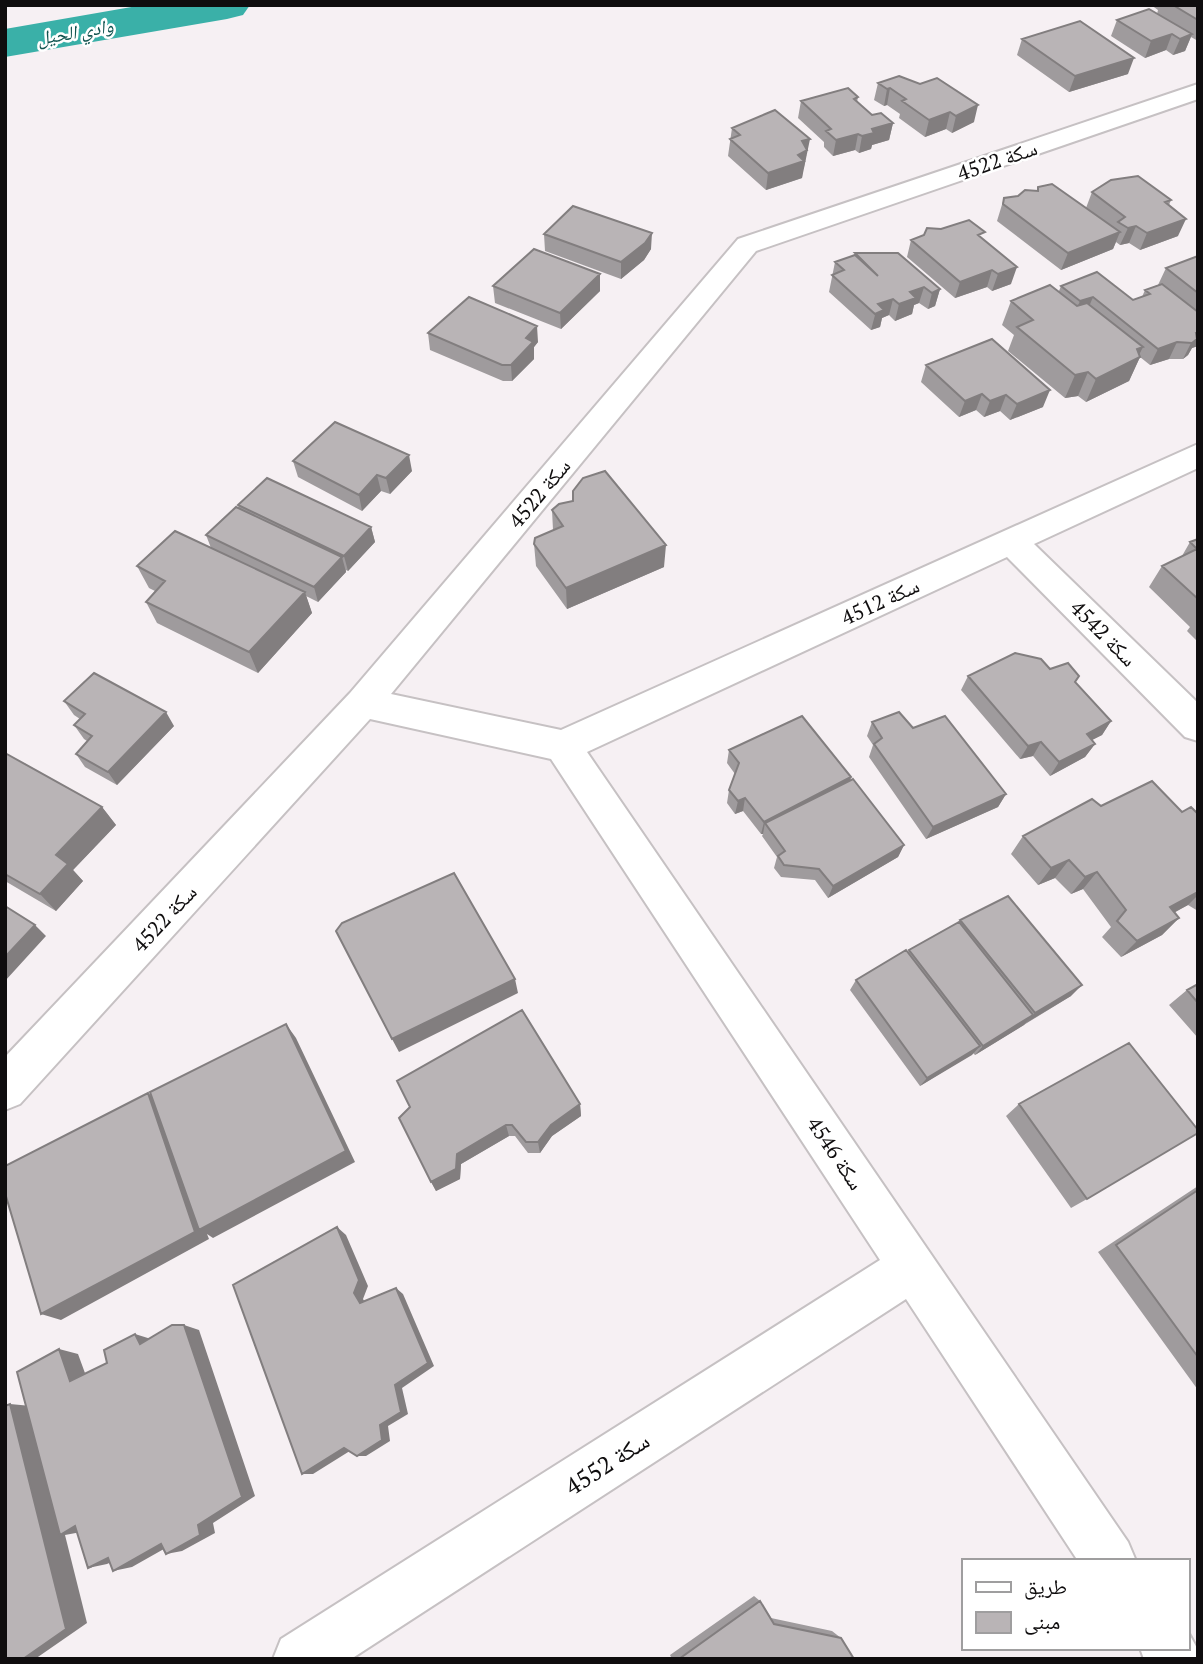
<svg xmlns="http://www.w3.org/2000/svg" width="1203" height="1664" font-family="'PT Serif','Noto Naskh Arabic',serif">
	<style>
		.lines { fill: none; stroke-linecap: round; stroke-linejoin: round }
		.river { fill: #3ab0a8; fill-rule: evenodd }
		.minor-casing { stroke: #c6c1c3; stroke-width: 4 }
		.minor { fill: #fff; fill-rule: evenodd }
		.wall { fill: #9f9b9d }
		.shaded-wall { fill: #827e7f }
		.building { fill: #b9b4b6; stroke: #827e7f; stroke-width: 2 }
		.labels { text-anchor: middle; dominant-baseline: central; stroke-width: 5; stroke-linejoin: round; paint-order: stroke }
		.far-water-label { font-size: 19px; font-style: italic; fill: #115450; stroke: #fff }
		.street-label { font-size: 21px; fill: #0f0d0e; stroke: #fff }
		.near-street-label { font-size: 24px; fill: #0f0d0e; stroke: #fff }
	</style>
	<rect width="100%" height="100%" fill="#f6f0f3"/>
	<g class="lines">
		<path class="river" d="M143,5H250L243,15L227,19L5,57V29Z"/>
		<defs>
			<path id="minor" d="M1198,84V99L756,251L391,694L561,730L1198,444V468L1034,544L1198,703V741L1185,737L1007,557L587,752L1128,1542L1136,1561H1078L906,1299L351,1659H273L281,1639L880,1260L551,759L370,719L20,1104L5,1110V1057L350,693L738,239Z
				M1187,1630L1198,1650V1659H1144L1140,1648H1187Z"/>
		</defs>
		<use href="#minor" class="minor-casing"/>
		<use href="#minor" class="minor"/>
	</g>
	<path class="wall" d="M1151,5H1198V41L1191,37L1185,51L1173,55L1166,50L1145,58L1111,36L1117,20L1157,14L1158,10Z
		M1022,39L1128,74L1069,92L1017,55Z
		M878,83L974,122L952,133L946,129L925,137L899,118L900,114L887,105L884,106L874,100Z
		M858,97L857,102L872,115L893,123L889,140L872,145L871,149L859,153L855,150L833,156L824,147V142L798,118L801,101Z
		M732,128L807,156H806L804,167L803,168L802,178L766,190L728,156Z
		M1038,187L1086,208L1092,192L1171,200L1169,205L1178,236L1140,250L1129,243L1120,245L1116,242L1113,249L1061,270L997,221L1004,198L1018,196L1037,191Z
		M544,234L651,249L644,260L621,279L545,251Z
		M983,239L1011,284L992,291L987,287L955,298L907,257L911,240Z
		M855,253L940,289L935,306L928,309L919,303L914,305L912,314L895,321L889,315L882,318L880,327L871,330L829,292L835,262L855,255Z
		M1198,256V346L1192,348L1188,355L1183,359H1169L1150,365L1140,357L1129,381L1086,402L1078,396L1065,398L1008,351L1014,335L1002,325L1011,301L1059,291L1061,286L1133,300L1142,297L1145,290L1158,285L1166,268Z
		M600,274V291L561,329L495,303L493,286Z
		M428,333L538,342L534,347V359L512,381H503L430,350Z
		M926,365L1043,407L1010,420L1000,411L984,417L976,410L959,417L921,382Z
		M293,461L412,471L390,494L381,491L362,511L298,477Z
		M238,505L371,527L375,542L348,571L346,570V572L318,602L306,596L312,613L258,673L157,623L146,602L155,591L149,588L137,566L211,548L206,535L239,509Z
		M552,510L664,567L567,609L536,566L534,544L553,530Z
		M1198,539V642L1187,631L1190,627L1149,587L1162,566L1182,556L1190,542Z
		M1050,669L1075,682L1111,721L1102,735L1092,740L1095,744L1085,757L1050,776L1033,756L1020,759L961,690L968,676Z
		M64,701L174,726L117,785L85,767L76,754L87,741L84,739L74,725L80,719L74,715Z
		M872,722L1006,794L998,807L926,839L869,757L873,745L867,736Z
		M729,750L851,777L850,781L904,845L898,857L828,898L815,880L781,877L774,868L777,857L762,836L763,834H761L743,811L735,814L727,803L729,790L735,774L727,763Z
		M5,753L102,807L116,825L73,870L83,881L56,911L5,881Z
		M1101,806L1182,812L1198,814V911L1188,905L1174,912L1179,918L1162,935L1121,957L1102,937L1111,927L1083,889L1071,894L1055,878L1038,885L1011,854L1023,836Z
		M960,920L1071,996L975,1055L973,1053L920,1086L850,990L856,980L908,952L909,950L959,922Z
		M1198,984V1038L1169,1005L1187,990Z
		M580,1104L581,1116L552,1136L540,1153H528L515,1136H509L461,1164L460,1179L436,1191L399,1118Z
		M1019,1104L1087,1199L1071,1208L1006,1116Z
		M1198,1186V1390L1098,1252Z
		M754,1596L760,1601L771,1618L832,1631L841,1638L854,1659H672L670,1655Z"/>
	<path class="shaded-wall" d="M1172,34L1166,50L1145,58L1151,41Z
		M1192,34L1185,51L1173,55L1180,39Z
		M1134,58L1128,74L1069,92L1075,76Z
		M890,88L887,105L884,106L887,89Z
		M978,105L974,122L952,133L956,116Z
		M950,112L946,129L925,137L929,120Z
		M893,123L889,140L872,145L871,149L859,153L862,136L872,129Z
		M858,134L855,150L833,156L836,140Z
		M810,139L802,178L766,190L768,173L802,141Z
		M1186,219L1178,236L1140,250L1147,233Z
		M1136,226L1129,243L1120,245L1128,228Z
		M1120,232L1113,249L1061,270L1068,253Z
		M652,233L651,249L644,260L621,279V262Z
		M1017,267L1011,284L992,291L998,274Z
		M992,270L987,287L955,298L960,282Z
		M600,274V291L561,329L560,313Z
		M924,287L919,303L914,305L912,314L895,321L899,304L910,292Z
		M940,289L935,306L928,309L932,293Z
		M1093,297L1086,314L1073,317L1080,301Z
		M893,299L889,315L882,318L880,327L871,330L878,304Z
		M537,326L538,342L534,347V359L512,381L511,365L526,338Z
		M1196,333H1198V346L1192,348L1188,355L1183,359Z
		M1177,342L1169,359L1150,365L1158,349Z
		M1143,347L1137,359L1140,357L1129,381L1086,402L1096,379L1137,349Z
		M1088,372L1078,396L1065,398L1075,375Z
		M1050,390L1043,407L1010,420L1017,404Z
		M982,394L976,410L959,417L965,401Z
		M1006,395L1000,411L984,417L990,401Z
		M409,455L412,471L390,494L386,478Z
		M377,475L381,491L362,511L359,495Z
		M371,527L375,542L348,571L344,556Z
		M666,545L664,567L567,609L566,588Z
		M342,557L346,572L318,602L314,587Z
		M305,592L312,613L258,673L249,652Z
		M166,712L174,726L117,785L108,772Z
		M1111,721L1102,735L1078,747L1087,734Z
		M1041,742L1033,756L1020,759L1028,746Z
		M1095,744L1085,757L1050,776L1059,762Z
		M851,777L847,790L765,823L763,834H761L764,822Z
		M1006,794L998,807L926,839L933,827Z
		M745,798L743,811L735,814L738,801Z
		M102,807L116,825L73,870L83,881L56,911L40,894L56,855Z
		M904,845L898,857L828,898L833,886Z
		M1069,860L1055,878L1038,885L1051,868Z
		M1097,872L1083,889L1071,894L1085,877Z
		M1198,892V895L1188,905L1154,924L1170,907Z
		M1179,918L1162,935L1121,957L1137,941Z
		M35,925L46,936L5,981V957Z
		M515,979L518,993L399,1052L392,1039Z
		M1082,985L1071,996L1026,1023L1035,1013Z
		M1033,1015L1024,1025L975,1055L983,1046Z
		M286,1024L296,1038L355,1162L213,1238L207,1234L209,1239L61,1320L41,1314L148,1093L162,1105Z
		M980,1046L972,1055L920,1086L927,1078Z
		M580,1104L581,1116L552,1136L540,1153L538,1142L551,1125Z
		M506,1125L509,1136L461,1164L460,1179L436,1191L431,1182L457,1154Z
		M337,1227L346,1235L368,1286L363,1299L368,1308L360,1303L354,1293Z
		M396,1288L403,1294L434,1366L402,1388L408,1414L388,1426L390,1441L366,1456H357L380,1425L395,1385Z
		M184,1325L199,1330L255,1496L213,1523L215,1533L182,1551L166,1554L198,1525Z
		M135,1334L151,1339L140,1344Z
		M59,1349L78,1354L89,1384L70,1381Z
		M10,1404L31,1406L75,1526L81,1532L65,1535L87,1623L35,1659H23Z
		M344,1448L353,1449L313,1474H302Z
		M178,1541L132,1567L113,1571L161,1544Z
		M126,1555L107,1564L88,1568L108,1558Z"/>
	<path class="building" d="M1173,5H1198V20Z
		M1149,9L1192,34L1180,39L1172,34L1151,41L1117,20Z
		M1080,21L1134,58L1075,76L1022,39Z
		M899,76L920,84L937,78L978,105L956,116L950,112L929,120L902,101L906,99L890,88L887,89L878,83Z
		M848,88L858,97L854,99L872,115L881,113L893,123L872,129L874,133L862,136L858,134L836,140L826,131L831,129L801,101Z
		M775,110L810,139L802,141L807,150L798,155L804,161L768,173L730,139L740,135L732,128Z
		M1138,176L1171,200L1165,202L1186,219L1147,233L1136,226L1128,228L1118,222L1125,217L1092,192L1111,180Z
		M1052,184L1120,232L1068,253L1003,204L1004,198L1018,196L1025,190L1038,191V187Z
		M573,206L652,233L645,243L621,262L544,234Z
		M969,220L985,232L978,235L1017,267L998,274L992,270L960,282L911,240L924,235L927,228L941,229Z
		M534,249L600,274L560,313L493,286Z
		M855,253H898L940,289L932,293L924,287L910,292L916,298L899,304L893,299L878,304L884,310L875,314L832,275L844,270L835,262L855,255L878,276Z
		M1198,256V293L1166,268Z
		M1097,272L1133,300L1150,294L1145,290L1162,284L1198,312V333H1196L1197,339L1192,343L1177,342L1158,349L1093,297L1080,301L1061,286Z
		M1050,285L1077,306L1087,303L1143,347L1137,349L1140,357L1096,379L1088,372L1075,375L1017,327L1033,320L1011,301Z
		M469,297L537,326L526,338L533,342L511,365H502L428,333Z
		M992,339L1050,390L1017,404L1006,395L990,401L982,394L965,401L926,365Z
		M335,422L409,455L386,478L377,475L359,495L293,461Z
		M605,471L666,545L566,588L534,544L535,538L563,526L552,510L559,504L573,501V491L583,478Z
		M267,478L371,527L344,556L238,505Z
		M236,507L342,557L314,587L206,535Z
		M175,531L305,592L249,652L146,602L165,581L137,566Z
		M1198,539V599L1162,566L1197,549L1190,542Z
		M1015,653L1041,659L1050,669L1068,663L1079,676L1075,682L1111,721L1087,734L1095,744L1059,762L1041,742L1028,746L968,676Z
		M94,673L166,712L108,772L76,754L92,736L74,725L85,714L64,701Z
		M899,712L913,728L945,716L1006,794L933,827L874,744L882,738L872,722Z
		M802,716L851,777L764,822L745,798L738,801L729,790L739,763L729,750Z
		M5,753L102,807L56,855L68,864L40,894L5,874Z
		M853,779L904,845L833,886L819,869L784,865L778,856L785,851L765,823Z
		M1152,781L1182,812L1191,807L1198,814V892L1170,907L1179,918L1137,941L1117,921L1126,910L1097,872L1085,877L1069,860L1051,868L1023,836L1092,799L1101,806Z
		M454,873L515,979L392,1039L336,931L342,923Z
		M1008,896L1082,985L1035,1013L960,920Z
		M5,906L35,925L5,957Z
		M959,922L1033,1015L983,1046L909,950Z
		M906,950L980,1046L927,1078L856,980Z
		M1198,984V1003L1187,990Z
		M522,1010L580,1104L551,1125L538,1142H526L512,1125H506L457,1154L456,1169L431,1182L399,1118L410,1107L397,1081Z
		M286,1024L346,1151L199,1230L150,1092Z
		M1129,1043L1198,1130V1133L1087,1199L1019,1104Z
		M148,1093L195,1232L41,1314L5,1193V1166Z
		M1198,1190V1357L1116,1245Z
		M337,1227L359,1280L354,1293L360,1303L396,1288L428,1363L395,1385L401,1412L380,1425L382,1440L357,1456L344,1448L302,1474L233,1285Z
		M172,1325H184L242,1497L198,1525L200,1535L166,1554L161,1544L113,1571L108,1558L88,1568L75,1526L60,1535L17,1372L59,1349L70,1381L107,1363L104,1350L135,1334L140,1344Z
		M10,1404L66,1629L23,1659H5V1406Z
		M760,1601L774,1624L841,1638L854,1659H679Z"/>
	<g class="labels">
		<g class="far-water-label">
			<text transform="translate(75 31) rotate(-10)">وادي الحيل</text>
		</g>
		<g class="street-label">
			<text transform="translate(997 160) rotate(-19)">سكة 4522</text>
			<text transform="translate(539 493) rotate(-50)">سكة 4522</text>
			<text transform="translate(880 601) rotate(-25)">سكة 4512</text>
			<text transform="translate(1104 633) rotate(45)">سكة 4542</text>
			<text transform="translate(164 918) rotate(-47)">سكة 4522</text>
			<text transform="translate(836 1153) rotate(56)">سكة 4546</text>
		</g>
		<g class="near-street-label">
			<text transform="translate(607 1463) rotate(-33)">سكة 4552</text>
		</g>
	</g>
	<rect width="1203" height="1664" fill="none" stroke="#0f0d0e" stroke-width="14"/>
	<rect x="962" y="1559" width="228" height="91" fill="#ffffff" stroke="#9f9e9f" stroke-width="2"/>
	<rect x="976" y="1582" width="35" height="10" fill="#ffffff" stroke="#9f9e9f" stroke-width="2"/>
	<text x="1024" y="1594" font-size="21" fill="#0f0d0e">طريق</text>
	<rect x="976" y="1612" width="35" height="21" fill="#b9b4b6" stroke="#9f9e9f" stroke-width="2"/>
	<text x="1024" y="1629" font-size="21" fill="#0f0d0e">مبنى</text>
</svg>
